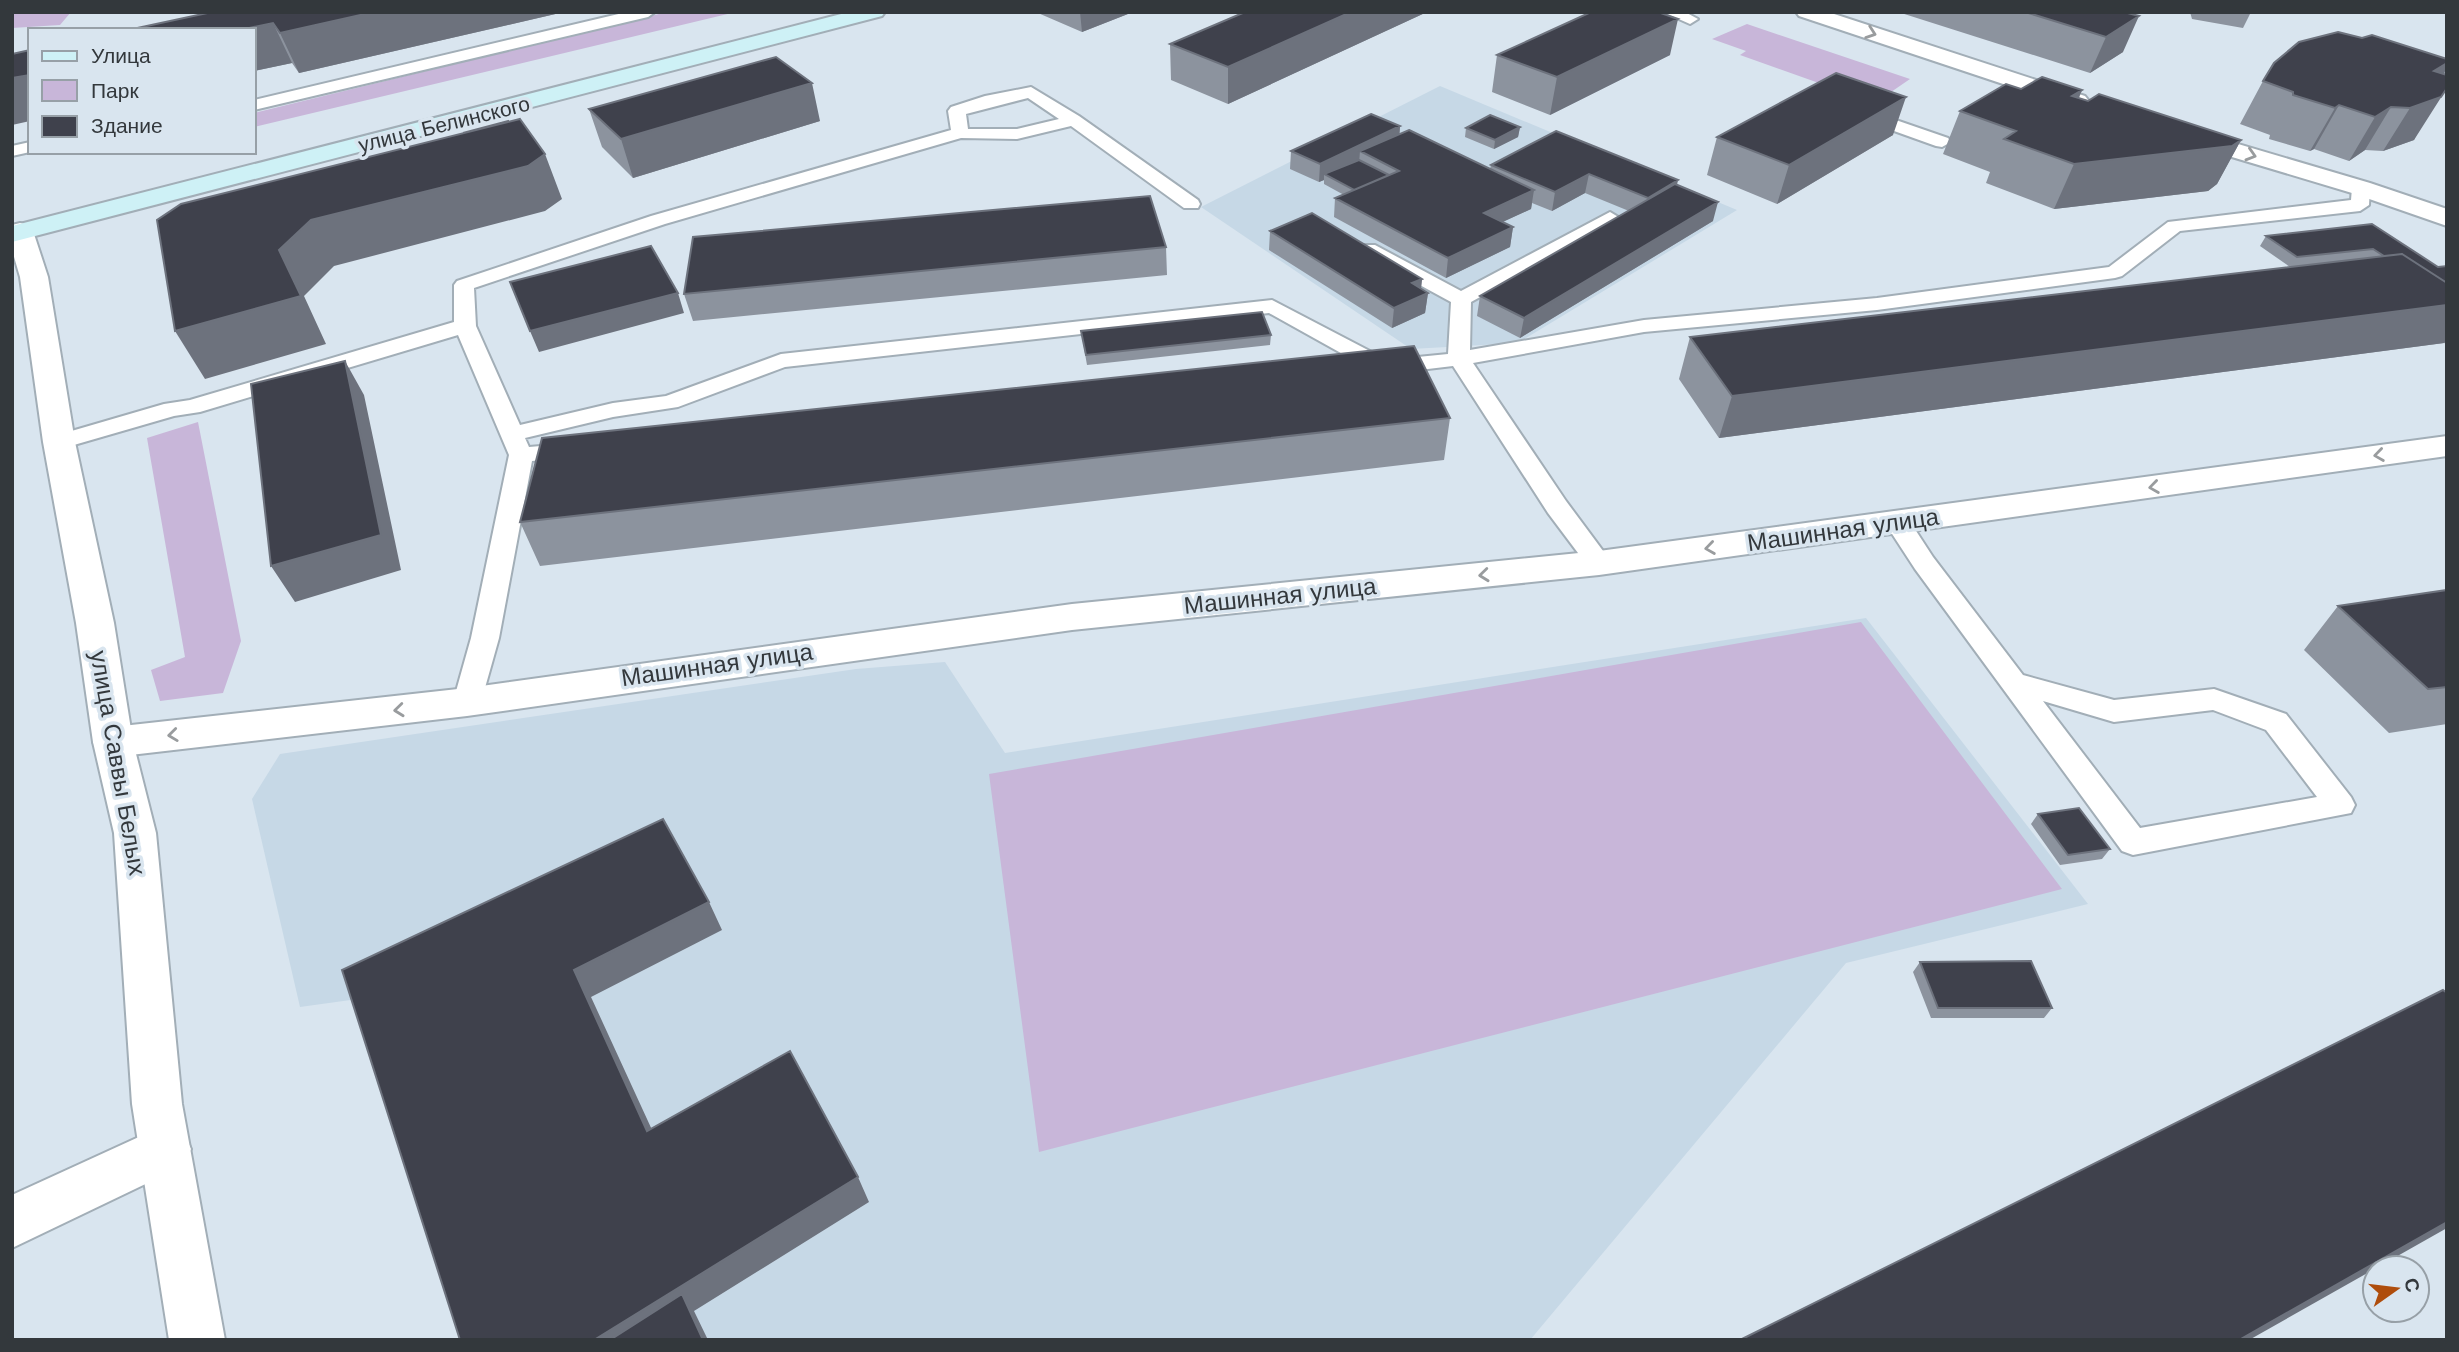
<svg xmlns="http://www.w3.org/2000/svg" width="2459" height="1352" font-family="'Work Sans',sans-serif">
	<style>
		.built { fill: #c6d8e6 }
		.green { fill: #c8b6d9 }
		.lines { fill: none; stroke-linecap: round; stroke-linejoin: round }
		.service-casing { stroke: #a2aeb7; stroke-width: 4 }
		.minor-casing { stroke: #a2aeb7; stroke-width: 4 }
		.tertiary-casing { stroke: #a2aeb7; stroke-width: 4 }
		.secondary-casing { stroke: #a2aeb7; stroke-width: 4 }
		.service { fill: #fff; fill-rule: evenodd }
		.minor { fill: #fff; fill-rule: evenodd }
		.tertiary { fill: #fff; fill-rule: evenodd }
		.secondary { fill: #cef1f6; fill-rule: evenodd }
		.wall { fill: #8c939e }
		.shaded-wall { fill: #6d727d }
		.building { fill: #3f414c; stroke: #6d727d; stroke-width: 2 }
		.oneway { stroke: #999c9e }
		.labels { text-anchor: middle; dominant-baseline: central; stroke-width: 7; stroke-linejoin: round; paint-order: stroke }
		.far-street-label { font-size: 21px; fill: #33383c; stroke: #d9e5ef }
		.street-label { font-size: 24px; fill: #33383c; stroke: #d9e5ef }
	</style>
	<rect width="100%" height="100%" fill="#d9e5ef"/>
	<path class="built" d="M1440,86L1737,210L1518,343L1411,349L1201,207Z
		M1866,618L2088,904L1846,963L1530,1340H476L365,998L300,1007L252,799L280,754L856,669L945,662L1005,753Z"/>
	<path class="green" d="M12,12H71L60,25L12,28Z
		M667,12H736L254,127V113Z
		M1747,24L1910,79L1875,103L1740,55L1746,51L1712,39Z
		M198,422L241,641L223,693L160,701L151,670L185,657L147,438Z
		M1861,622L2062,889L1039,1152L989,774Z"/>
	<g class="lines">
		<defs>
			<path id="service" d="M627,12H655L648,17L254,110V100Z
				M1663,12H1685L1698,19L1690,24Z
				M1031,87L1079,116L1198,200L1200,204L1198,208H1184L1071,126L1017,139L961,138L665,224L474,288L476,326L520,425L613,403L666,396L781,354L1272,300L1387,360L1448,354L1451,302L1361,253L1358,249L1361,245H1375L1461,291L1610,212L1620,218L1617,222L1471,302L1470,350L1644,320L1877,298L2109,267L2168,222L2351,200L2352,188L2361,182L2370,188L2369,205L2360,211L2180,231L2122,276L2115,278L1877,310L1644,332L1473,363L1566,501L1612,563L1608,569L1599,572L1590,569L1548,513L1453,366L1386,374L1375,372L1269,313L785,367L678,407L613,417L525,438L529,447L576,443L584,445L588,450L584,455L532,461L499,638L481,702L477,709L467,712L457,709L453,702L471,638L509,455L458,335L200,412L174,416L67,447H51L47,442L51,437L164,404L190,400L454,322V285L457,281L651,216L951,130L948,111L951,107L985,96ZM1028,98L1059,119L1017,129H968L966,114Z
				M1861,108L1948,138L1951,142L1942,147L1936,146L1855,117L1852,113L1855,109Z
				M30,142V152L12,156V146Z
				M1898,515L1907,517L1933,557L2023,675L2114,700L2214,689L2286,714L2351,797L2355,805L2351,813L2133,855L2122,851L1915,569L1885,523L1889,517ZM2043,701L2114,722L2213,710L2266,730L2317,797L2140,828Z"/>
			<path id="minor" d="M1796,12H1828L2085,96L2089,101L2085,106H2069L1799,16Z
				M2184,128L2370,183L2447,209V226L2352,193L2175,140L2172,135L2175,130Z
				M2447,436V456L1599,575L1072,630L467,716L113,757L99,753L93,742L99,731L113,727L467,688L1072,604L1599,551Z
				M165,1125L183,1132L191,1149L183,1166L12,1248V1195Z"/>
			<path id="tertiary" d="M20,223L29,225L33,231L48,277L75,442L114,623L133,742L156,833L182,1104L225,1340H169L132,1104L114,833L93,742L76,623L43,442L20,277L12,250V225Z"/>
			<path id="secondary" d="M849,12H885L882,16L12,242V226Z"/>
		</defs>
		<use href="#service" class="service-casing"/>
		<use href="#minor" class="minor-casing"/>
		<use href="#tertiary" class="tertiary-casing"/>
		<use href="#secondary" class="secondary-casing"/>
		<use href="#service" class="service"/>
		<use href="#minor" class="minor"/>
		<use href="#tertiary" class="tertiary"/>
		<use href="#secondary" class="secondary"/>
	</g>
	<path class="wall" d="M564,12L299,73L292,63L254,71V30H128Z
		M1038,12H1133L1082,32L1038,13Z
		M1245,12H1427L1228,104L1171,80L1170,44Z
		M1898,12H2124L2123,52L2090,73Z
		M2190,12H2251L2243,28L2192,19Z
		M1497,55H1670L1550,115L1492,92Z
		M2447,59V68L2414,140L2383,151L2365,150L2349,161L2314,149L2310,151L2269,139L2270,135L2240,124L2263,81Z
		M2021,89L2082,90L2079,98L2241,140L2217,184L2208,191L2054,209L1986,183L1990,172L1943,154L1960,111Z
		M589,109L820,121L633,178L602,147Z
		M1400,126L1399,134L1490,169L1491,165L1556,131L1677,185L1713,221L1520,338L1477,316L1480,296L1629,211L1585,193L1552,211L1532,203L1531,209L1502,222L1513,227L1510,247L1446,278L1334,217L1335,198L1344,195L1324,184V180L1319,182L1290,169L1291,151Z
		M1520,127L1518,137L1494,149L1465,137L1466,128Z
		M1893,135L1777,204L1707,175L1717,137Z
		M2372,224L2438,267L2447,266V344L2444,343L1719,438L1679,379L1690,337L2290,267L2260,246L2266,236Z
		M1270,231L1422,279L1421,289L1428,293L1425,313L1392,328L1269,250Z
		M1166,247L1167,275L693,321L684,294Z
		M1081,331L1271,335L1270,345L1087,365Z
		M1450,418L1444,460L540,566L520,522Z
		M2447,590V724L2389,733L2304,650L2338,606Z
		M2038,814L2110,849L2102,859L2060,865L2031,824Z
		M1920,962L2052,1008L2044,1018H1931L1913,972Z"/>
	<path class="shaded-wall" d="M374,12H564L299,73L280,33Z
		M1080,12H1133L1082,32Z
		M1351,12H1427L1228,104V67Z
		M2139,16L2123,52L2090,73L2106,37Z
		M1678,19L1670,55L1550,115L1557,77Z
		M273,23L292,63L254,71V30H240Z
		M2447,63V68L2426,102L2447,88L2414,140L2383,151L2410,108L2434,71Z
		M30,75V121L12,125V78Z
		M812,83L820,121L633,178L621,139Z
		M2082,90L2063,133L2072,96Z
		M1906,97L1893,135L1777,204L1789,165Z
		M2339,105L2314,149L2310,151L2335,108Z
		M2391,107L2365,150L2349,161L2375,117Z
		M1400,126L1399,144L1360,151L1359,163L1324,174V180L1319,182L1320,164Z
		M1520,127L1518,137L1494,149L1495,140Z
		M2241,140L2217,184L2208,191L2054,209L2074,164Z
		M545,154L562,199L545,211L334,266L304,296L326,344L205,379L175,331L279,250L311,220Z
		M1589,174L1585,193L1552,211L1555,192Z
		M1678,180L1674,199L1644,217L1648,198Z
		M1534,190L1531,209L1481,232L1484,213Z
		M1718,202L1713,221L1520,338L1524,318Z
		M1513,227L1510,247L1446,278L1448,258Z
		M1422,279L1420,296L1428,293L1425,313L1392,328L1394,308L1412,283Z
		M678,293L684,313L539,352L530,331Z
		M2447,305V340L2444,343L1719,438L1732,396Z
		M345,361L364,395L401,570L295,602L271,566Z
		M709,902L722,930L591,997L664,1156L647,1131L574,970Z
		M858,1177L869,1202L694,1311L708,1340H594Z
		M2447,1222V1228L2249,1340H2239Z"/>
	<path class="building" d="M212,12H374L280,33L273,23L240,30H128Z
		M1245,12H1351L1228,67L1170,44Z
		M1591,12H1658L1678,19L1557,77L1497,55Z
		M2025,12H2124L2139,16L2106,37Z
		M2338,32L2362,38L2372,35L2447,59V63L2434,71L2447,75V88L2441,97L2410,108L2391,107L2375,117L2339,105L2335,108L2293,95V92L2263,81L2274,63L2299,42Z
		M30,50V75L12,78V54Z
		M776,57L812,83L621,139L589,109Z
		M1836,73L1906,97L1789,165L1717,137Z
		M2042,77L2082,90L2072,96L2088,101L2099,94L2241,140L2232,146L2074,164L2004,139L2016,131L1960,111L2006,84L2021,89Z
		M1371,114L1400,126L1320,164L1291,151Z
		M1490,115L1520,127L1495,140L1466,128Z
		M520,119L545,154L528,166L311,220L279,250L301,296L175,331L157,220L181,204Z
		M508,122L463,133L508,121Z
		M1409,130L1534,190L1484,213L1513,227L1448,258L1335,198L1399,171L1360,151Z
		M1556,131L1678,180L1648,198L1589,174L1555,192L1491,165Z
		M1359,160L1389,175L1354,190L1324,174Z
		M1675,184L1718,202L1524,318L1480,296Z
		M1150,196L1166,247L684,294L693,237Z
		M1312,213L1422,279L1412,283L1428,293L1394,308L1270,231Z
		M2372,224L2438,267L2447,266V283L2402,254L2384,256L2373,249L2297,257L2266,236Z
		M651,246L678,293L530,331L510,282Z
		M2402,254L2447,283V305L1732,396L1690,337Z
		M1262,312L1271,335L1086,355L1081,331Z
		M1414,346L1450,418L520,522L542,438Z
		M345,361L381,535L271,566L251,384Z
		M2447,590V687L2428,689L2338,606Z
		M2079,808L2110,849L2068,855L2038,814Z
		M663,819L709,902L574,970L647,1131L790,1051L858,1177L594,1340H460L342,970Z
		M2031,961L2052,1008H1938L1920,962Z
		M2443,990L2447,993V1222L2239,1340H1740Z
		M682,1294L703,1340H610Z"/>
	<defs><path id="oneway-chevron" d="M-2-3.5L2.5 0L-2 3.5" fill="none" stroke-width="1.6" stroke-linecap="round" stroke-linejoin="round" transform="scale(1.75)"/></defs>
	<g class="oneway">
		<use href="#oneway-chevron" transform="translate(1871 33) rotate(19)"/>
		<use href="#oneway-chevron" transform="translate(2251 155) rotate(17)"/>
		<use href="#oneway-chevron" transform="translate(2379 455) rotate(172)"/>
		<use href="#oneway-chevron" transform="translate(2154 487) rotate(172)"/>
		<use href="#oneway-chevron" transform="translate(1710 548) rotate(172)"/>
		<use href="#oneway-chevron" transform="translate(1484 575) rotate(174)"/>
		<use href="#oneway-chevron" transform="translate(399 710) rotate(174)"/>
		<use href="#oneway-chevron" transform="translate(173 735) rotate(173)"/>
	</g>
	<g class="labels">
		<g class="far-street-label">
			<text transform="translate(444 124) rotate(-14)">улица Белинского</text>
		</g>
		<g class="street-label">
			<text transform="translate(1843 530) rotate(-8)">Машинная улица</text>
			<text transform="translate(1280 596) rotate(-6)">Машинная улица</text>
			<text transform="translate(717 665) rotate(-8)">Машинная улица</text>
			<text transform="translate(118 763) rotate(80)">улица Саввы Белых</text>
		</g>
	</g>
	<rect width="2459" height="1352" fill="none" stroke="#33383c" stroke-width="28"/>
	<rect x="28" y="28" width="228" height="126" fill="#d9e5ef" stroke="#97a0a7" stroke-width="2"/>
	<rect x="42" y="51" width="35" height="10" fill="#cef1f6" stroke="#97a0a7" stroke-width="2"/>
	<text x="91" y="63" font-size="21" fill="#33383c">Улица</text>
	<rect x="42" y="80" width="35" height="21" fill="#c8b6d9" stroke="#97a0a7" stroke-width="2"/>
	<text x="91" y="98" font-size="21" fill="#33383c">Парк</text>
	<rect x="42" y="116" width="35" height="21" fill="#3f414c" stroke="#97a0a7" stroke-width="2"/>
	<text x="91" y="133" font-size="21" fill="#33383c">Здание</text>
	<g transform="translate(2396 1289) rotate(76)"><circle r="33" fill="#d9e5ef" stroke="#97a0a7" stroke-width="2"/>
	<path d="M0-5L12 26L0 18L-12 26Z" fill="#af4d0c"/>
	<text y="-10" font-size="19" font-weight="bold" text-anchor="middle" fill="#33383c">С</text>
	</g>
</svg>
